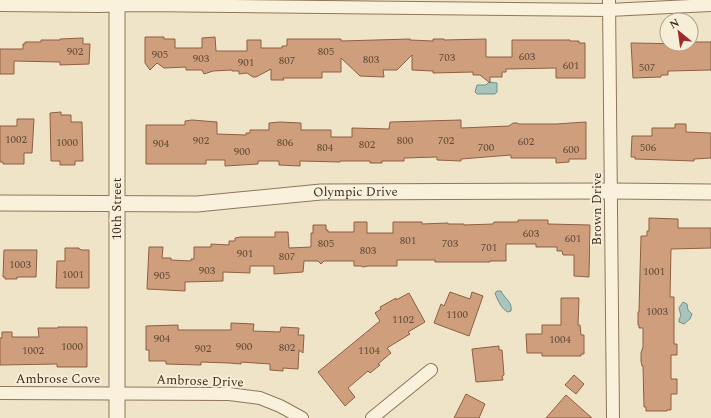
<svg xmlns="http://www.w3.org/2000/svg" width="711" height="418" font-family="Spectral,serif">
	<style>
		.water { fill: #a9c4bc; stroke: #6f938a }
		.building { fill: #cf9f7d; stroke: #8d5f41 }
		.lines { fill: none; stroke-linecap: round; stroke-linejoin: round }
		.minor-casing { stroke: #8d765c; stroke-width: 14 }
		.tertiary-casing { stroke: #8d765c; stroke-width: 17 }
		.minor { stroke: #faf1dc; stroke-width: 12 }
		.tertiary { stroke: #faf1dc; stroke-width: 15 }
		.labels { text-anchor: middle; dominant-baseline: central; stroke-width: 4; stroke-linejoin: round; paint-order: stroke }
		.number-label { font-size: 11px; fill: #624a37 }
		.street-label { font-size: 13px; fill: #3d2e20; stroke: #f7eed8 }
	</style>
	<rect width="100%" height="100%" fill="#f0e4c8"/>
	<path class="water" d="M489,82L497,83V92L495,94H477L475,92L477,85H486Z
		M497,291H501C504,298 513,302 511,311L508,312C502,310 497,299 495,293Z
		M683,302L687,304L688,310L692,314L690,319L684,324L679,322V319L681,316L679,308Z"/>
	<path class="building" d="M145,37H164V39H175V48H202V38L215,37L216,51H247V40H261V48H282V46H287V39H341V41L410,39V40L433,41V39H444V40L486,39V57H512V40H570V41H579V43H585V78H556V68L506,69V72H502V77H490V83L480,75H473V72L433,73V71L412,70V55L397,70H383L384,77L360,76L341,58V72H322V78H283L284,80H271V69L256,77H253L247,73L239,74V71H232V70L213,71L204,74L202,70H186V67L164,68L157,63L150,70L145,63Z
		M83,38V44H90L89,64L60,65V62L14,61V74H0V49H23V44H25V42H41V40H60V39Z
		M691,42H711V70L668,71V75H661V77L633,78L631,43L691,44Z
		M61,112V115H71V122H82L83,161H75V165H60V161H51L50,113Z
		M17,119H34L32,153H24V164H3V162H0V126H17Z
		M192,120L217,122V134L246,135V133H250V130H269V123L280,122L301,123V130H331V137H352V128L389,129L390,122L461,120V128L509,126L513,123H517L519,124H556L586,122V159H569V162L556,163V158H511V155L461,159V161L437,160V157L404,158V161H382V163H370V161H340V162L300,161V166L279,165V161H258V164L225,166V160H206V164H146V125H185V121Z
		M675,124H686V132L711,133V158L694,159V161L635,159V157H631L632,136H652V128H675Z
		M649,218L678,219V228H711V248L671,249L670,297H674V344H677V355H671V379H677V394H671V410H667V411H646V407H644L643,366H642L641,361V353L643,347V328H639V325H638V312H639L641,236H647V231H649Z
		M518,220H548V224L590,225L589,277L574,276V255H563L562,251H557V247H536V244H506V261H490V262H435V260H397V266H368L363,267L361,266H354V261H324L321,264L318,261H304L303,272L274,274V266H250V273L223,272V281L185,282V291L147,289L149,247H163L162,258H171V260L191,261V259H194V247H211V244L229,245V241H235V238L240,237H275V232H288L289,248L311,247V233H313V225H326V230H328V232H354V222H367V233H393V222H422V224L448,223V224H464V225L493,224L494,222H518Z
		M65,248H79V249L82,250H89V288H56L57,261H65Z
		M4,250H37L36,277H17V279H5V277H3Z
		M450,292L470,299L472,292L483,296L469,336L434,323L441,304L444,306Z
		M409,293L425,322L408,332L410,334L387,348L391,353L378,364L380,365L370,373L368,371L348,388L355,397L345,406L318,372L380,321L375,313L381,309L380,307L396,298V300Z
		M561,298H579L578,325H580L581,335H584V354H581V356H542V353H527L526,334H542V325H561Z
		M231,323L254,324L253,331L280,332L281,327L299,328L298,335H304L303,353L299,350L298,369L283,368V371L270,370V364L241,362V364L229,363L201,362V365L166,364V361H149V350H146V326L178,325V330H231Z
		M58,327H87V367H57V364L0,365V338H2V332H12V337H39L38,328H58Z
		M499,346V350H502L504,375L502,376L503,380L476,382L472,349Z
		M574,375L584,384L576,394L565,385Z
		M466,394L485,404L479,418H454Z
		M566,395L592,418H546Z"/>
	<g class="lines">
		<defs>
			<path id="minor" d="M609,0L613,418
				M0,5L98,6L138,5L609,10L711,5
				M0,393L229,394L260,398L280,406L302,418
				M372,418L431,370"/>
			<g id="tertiary">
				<path id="s1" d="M0,203L197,204L321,192L611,191L711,192"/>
				<path d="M117,418V0"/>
			</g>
		</defs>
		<use href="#minor" class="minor-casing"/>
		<use href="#tertiary" class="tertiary-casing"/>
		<use href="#minor" class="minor"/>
		<use href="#tertiary" class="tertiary"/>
	</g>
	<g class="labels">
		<g class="number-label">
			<text x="75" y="51">902</text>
			<text x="326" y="51">805</text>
			<text x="160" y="54">905</text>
			<text x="527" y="56">603</text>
			<text x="447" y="57">703</text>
			<text x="201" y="58">903</text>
			<text x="371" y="59">803</text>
			<text x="287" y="60">807</text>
			<text x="246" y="62">901</text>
			<text x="571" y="65">601</text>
			<text x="647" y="67">507</text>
			<text x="16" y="139">1002</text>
			<text x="201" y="140">902</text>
			<text x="405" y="140">800</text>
			<text x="446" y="140">702</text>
			<text x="526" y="141">602</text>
			<text x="67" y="142">1000</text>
			<text x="285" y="142">806</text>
			<text x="161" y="143">904</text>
			<text x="367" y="144">802</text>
			<text x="325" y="147">804</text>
			<text x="486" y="147">700</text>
			<text x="648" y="147">506</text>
			<text x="571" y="149">600</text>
			<text x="242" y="151">900</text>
			<text x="531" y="233">603</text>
			<text x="573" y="238">601</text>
			<text x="408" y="240">801</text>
			<text x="326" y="243">805</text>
			<text x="450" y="243">703</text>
			<text x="489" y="247">701</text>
			<text x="368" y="250">803</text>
			<text x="245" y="253">901</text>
			<text x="287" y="256">807</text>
			<text x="20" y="264">1003</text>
			<text x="207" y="270">903</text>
			<text x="654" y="271">1001</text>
			<text x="73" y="274">1001</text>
			<text x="162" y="275">905</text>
			<text x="657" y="311">1003</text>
			<text x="457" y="314">1100</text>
			<text x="403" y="319">1102</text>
			<text x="162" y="338">904</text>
			<text x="560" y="339">1004</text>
			<text x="72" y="346">1000</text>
			<text x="244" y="346">900</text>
			<text x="287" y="347">802</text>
			<text x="203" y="348">902</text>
			<text x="33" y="350">1002</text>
			<text x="369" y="350">1104</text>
		</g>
		<g class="street-label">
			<text stroke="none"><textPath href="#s1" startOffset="356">Olympic Drive</textPath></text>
			<text transform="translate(117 209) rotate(-90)">10th Street</text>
			<text transform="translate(597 209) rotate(-90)">Brown Drive</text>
			<text x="58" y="379">Ambrose Cove</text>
			<text transform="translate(200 381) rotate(2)">Ambrose Drive</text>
		</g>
	</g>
	<g transform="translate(679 32) rotate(331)"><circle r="19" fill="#f7eed8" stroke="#ada18e"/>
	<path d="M0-3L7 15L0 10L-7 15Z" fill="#9e2a2b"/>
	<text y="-6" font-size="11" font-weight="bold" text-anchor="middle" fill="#3d2e20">N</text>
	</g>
</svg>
